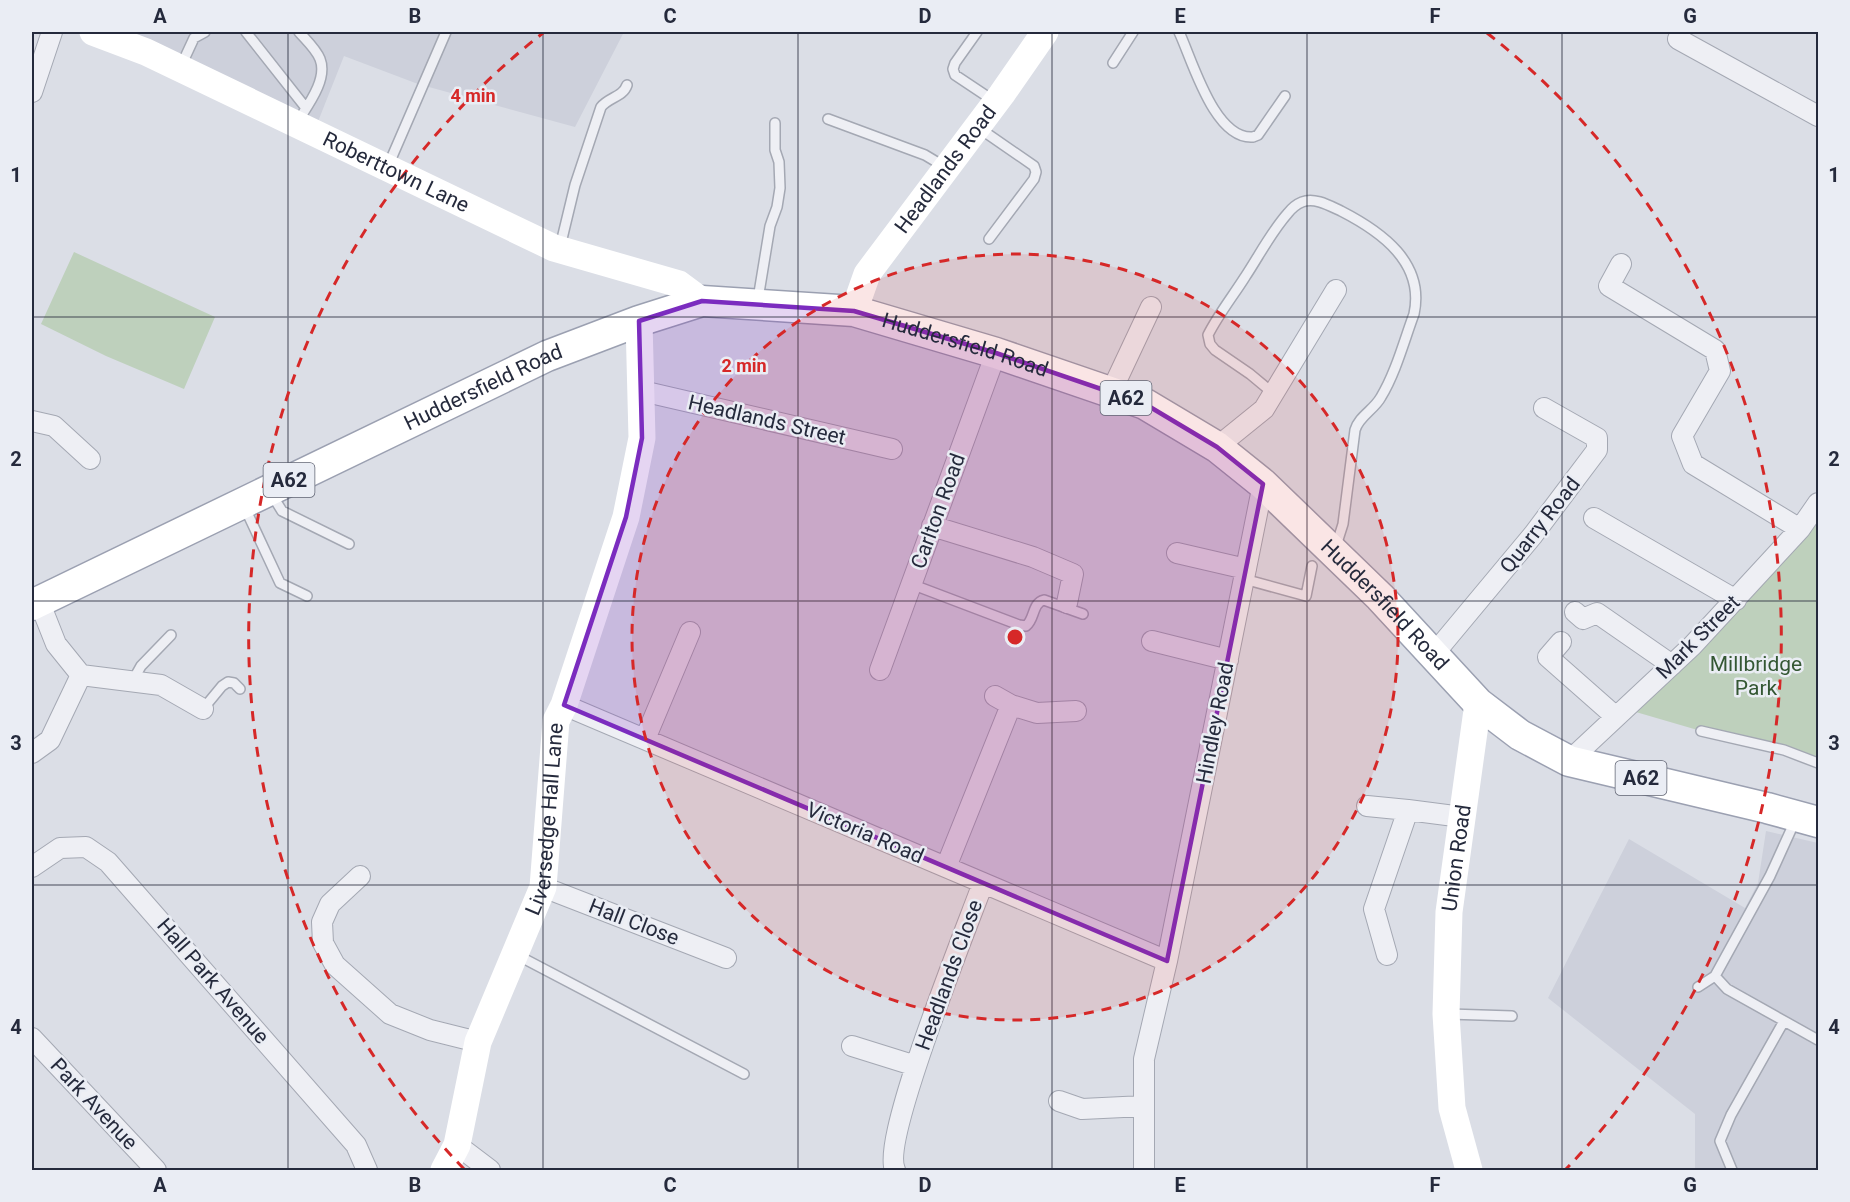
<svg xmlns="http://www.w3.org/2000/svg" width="1850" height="1202" font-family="Roboto,sans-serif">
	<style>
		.built { fill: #cdd0db }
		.green { fill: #bed0bc }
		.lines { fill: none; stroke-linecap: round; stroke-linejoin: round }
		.lane-casing { stroke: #a4a8b3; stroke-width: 12 }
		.street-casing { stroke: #a4a8b3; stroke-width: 22 }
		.primary-casing { stroke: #9ba0b1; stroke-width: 33 }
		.lane { stroke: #eeeff4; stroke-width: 9 }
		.street { stroke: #eeeff4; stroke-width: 20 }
		.secondary { stroke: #fff; stroke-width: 27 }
		.primary { stroke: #fff; stroke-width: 30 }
		.marked { fill: #7b2cbf; fill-opacity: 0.2; stroke: #7b2cbf; stroke-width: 4.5; stroke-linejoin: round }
		.grid { fill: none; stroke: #252a3c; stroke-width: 1.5; stroke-opacity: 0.55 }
		.ring { fill: none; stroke: #d62828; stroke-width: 3; stroke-dasharray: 10 8 }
		.labels { text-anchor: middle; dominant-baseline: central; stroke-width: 5; stroke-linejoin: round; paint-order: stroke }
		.shield { fill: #eaedf4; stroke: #606473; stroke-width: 1.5 }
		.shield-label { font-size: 20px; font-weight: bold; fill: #252a3c }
		.street-label { font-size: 21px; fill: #252a3c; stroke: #eaedf4 }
		.park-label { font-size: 21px; fill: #345733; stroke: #eaedf4 }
		.centre { fill: #d62828; stroke: #eaedf4; stroke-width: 3 }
		.ring-label { font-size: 18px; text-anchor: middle; font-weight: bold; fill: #d62828; stroke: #eaedf4; stroke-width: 5; stroke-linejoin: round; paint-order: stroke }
		.neatline { fill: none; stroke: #252a3c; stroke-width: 2 }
		.grid-label { font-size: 20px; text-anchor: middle; font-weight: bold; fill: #252a3c }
	</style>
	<rect width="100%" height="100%" fill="#dbdee6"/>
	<path class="built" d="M119,32H624L575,127L418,84L344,56L317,124Z
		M1766,831L1818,843V1170H1695V1114L1548,998L1629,839L1745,908L1758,883Z"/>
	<path class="green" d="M74,252L215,317L184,389L106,356L41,324Z
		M1818,511V758L1786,746L1701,731L1629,710Z"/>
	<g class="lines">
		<defs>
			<path id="lane" d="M246,32L306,108
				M977,32L955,63L953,69L955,75L994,101
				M1179,32C1192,59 1214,140 1253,137L1258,135L1285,96
				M1113,63L1133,32
				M181,66L194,38L205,32
				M828,119L925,155L945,167
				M298,121C308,105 328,79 320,59C316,49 306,40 299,32
				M979,128L1034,166L1036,172L1034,179L989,239
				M388,166L446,32
				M560,247L575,185L601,107C609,97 623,97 627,85
				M758,299L770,226L777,207L780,188L779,162L775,150V123
				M1274,394L1250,374L1215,350L1210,344L1208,335C1218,315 1233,296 1245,277C1259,256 1271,232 1288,213C1292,208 1297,204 1302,202C1315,197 1330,206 1341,211C1382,232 1425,263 1414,314C1404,341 1396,372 1381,397C1374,410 1359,416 1355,430L1343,524L1336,546
				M272,495L282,511L349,544
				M245,508L280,583L307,596
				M1244,579L1306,596L1312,566
				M911,584L1019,625L1026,626C1035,619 1032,603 1044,600L1083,614
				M132,682L141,666L171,635
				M203,709L222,686L228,682L234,683L240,689
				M1701,731L1784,750L1818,763
				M517,955L744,1074
				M1715,976L1727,989L1818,1040
				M1698,987L1715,976L1770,876L1795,821
				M1449,1014L1512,1016
				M1732,1170L1720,1141L1731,1115L1784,1021"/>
			<path id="street" d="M1678,39L1818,116
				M32,92L52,32
				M1621,264L1609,286L1715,350L1720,371L1682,436L1693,464L1800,529
				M642,391L892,449
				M1111,392L1151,307
				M32,421L54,426L90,459
				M1217,447L1264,409L1336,290
				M1594,518L1736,600
				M932,526L1033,557L1073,574L1067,603
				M1177,553L1246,569
				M39,601L56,644L81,675L161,685L203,709
				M1575,612L1583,619L1597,613L1672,665
				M1152,641L1228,660
				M1561,642L1548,657L1616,717
				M1433,655L1533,535L1597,450V438L1544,408
				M880,670L996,353
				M995,696L1011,705L1037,713L1076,711
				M564,705L1167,961
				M645,739L690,632
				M32,753L50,740L81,675
				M1569,761L1692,646L1800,529L1818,503
				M1367,806L1408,810
				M32,867L60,848L86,847L108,862L356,1145L367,1170
				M946,867L1011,705
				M360,876L330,904L322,922L323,943L335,965L390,1014L430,1030L478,1042
				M543,887L726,958
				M1387,955L1374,909L1408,810L1462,817
				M32,1038L156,1170
				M852,1046L916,1066
				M1059,1101L1082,1109L1144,1106
				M457,1145L490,1170
				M895,1170C881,1138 967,927 983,883
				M1144,1170V1059L1167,961L1263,484"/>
			<g id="primary">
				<path id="s5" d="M32,605L512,373L547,356L639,321L702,301L854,311L996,353L1145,404L1217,447L1263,484L1380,597L1478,703L1520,735L1569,761L1767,808L1818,822"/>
			</g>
		</defs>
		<use href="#lane" class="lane-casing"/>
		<use href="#street" class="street-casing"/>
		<use href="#primary" class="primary-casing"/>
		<use href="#lane" class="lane"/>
		<use href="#street" class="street"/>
		<g class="secondary">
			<path id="s1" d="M93,32L146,52L554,248L679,284L702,301"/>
			<path id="s2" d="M854,311L867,274L1002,94L1045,32"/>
			<path id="s3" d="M444,1170L457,1145L478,1042L543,887L556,721L564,705L626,517L642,438L639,321"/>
			<path id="s4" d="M1469,1170L1452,1108L1446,1014L1449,912L1478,703"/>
		</g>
		<use href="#primary" class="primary"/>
	</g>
	<path class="marked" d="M702,301L854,311L996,353L1145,404L1217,447L1263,484L1167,961L564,705L626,517L642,438L639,321Z"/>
	<path class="grid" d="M288,32V1170M543,32V1170M798,32V1170M1052,32V1170M1307,32V1170M1562,32V1170M32,317H1818M32,601H1818M32,885H1818"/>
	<circle cx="1015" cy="637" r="383" fill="#d62828" fill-opacity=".12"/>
	<g class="ring">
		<circle cx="1015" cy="637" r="383"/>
		<path d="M464 1169A766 766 0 0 1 543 33M1487 33A766 766 0 0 1 1566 1169"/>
	</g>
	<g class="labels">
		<g class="shield">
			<rect x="1100.5" y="381" width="51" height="34" rx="4.5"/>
			<rect x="263.5" y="463" width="51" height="34" rx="4.5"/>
			<rect x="1615.5" y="761" width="51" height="34" rx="4.5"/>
		</g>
		<g class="shield-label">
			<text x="1126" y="398">A62</text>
			<text x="289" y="480">A62</text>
			<text x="1641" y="778">A62</text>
		</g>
		<g class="street-label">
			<text stroke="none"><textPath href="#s2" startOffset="170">Headlands Road</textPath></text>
			<text stroke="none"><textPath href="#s1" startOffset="334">Roberttown Lane</textPath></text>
			<text stroke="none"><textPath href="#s5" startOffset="1005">Huddersfield Road</textPath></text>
			<text stroke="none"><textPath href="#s5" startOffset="501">Huddersfield Road</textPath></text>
			<text transform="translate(767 420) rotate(13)">Headlands Street</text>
			<text transform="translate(938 511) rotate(-70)">Carlton Road</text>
			<text transform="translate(1540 525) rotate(-52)">Quarry Road</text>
			<text stroke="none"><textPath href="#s5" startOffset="1509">Huddersfield Road</textPath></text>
			<text transform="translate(1698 637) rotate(-45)">Mark Street</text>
			<text transform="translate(1215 723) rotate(-79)">Hindley Road</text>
			<text stroke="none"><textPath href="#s3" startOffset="369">Liversedge Hall Lane</textPath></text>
			<text transform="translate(865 833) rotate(23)">Victoria Road</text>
			<text stroke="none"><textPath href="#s4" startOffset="315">Union Road</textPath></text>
			<text transform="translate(634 922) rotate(21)">Hall Close</text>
			<text transform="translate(949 975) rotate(-70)">Headlands Close</text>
			<text transform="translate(213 981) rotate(49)">Hall Park Avenue</text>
			<text transform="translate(94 1104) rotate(47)">Park Avenue</text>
		</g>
		<g class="park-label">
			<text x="1756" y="664">Millbridge<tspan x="1756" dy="24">Park</tspan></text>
		</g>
	</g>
	<circle cx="1015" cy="637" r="9" class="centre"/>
	<g class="ring-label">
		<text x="473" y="102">4 min</text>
		<text x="744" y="372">2 min</text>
	</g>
	<rect width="1850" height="1202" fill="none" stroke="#eaedf4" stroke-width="66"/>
	<rect x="33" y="33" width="1784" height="1136" class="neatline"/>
	<g class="grid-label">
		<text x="160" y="23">A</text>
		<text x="415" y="23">B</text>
		<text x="670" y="23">C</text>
		<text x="925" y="23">D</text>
		<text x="1180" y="23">E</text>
		<text x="1435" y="23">F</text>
		<text x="1690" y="23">G</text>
		<text x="16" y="182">1</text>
		<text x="1834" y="182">1</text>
		<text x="16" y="466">2</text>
		<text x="1834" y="466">2</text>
		<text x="16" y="750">3</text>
		<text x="1834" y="750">3</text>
		<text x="16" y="1034">4</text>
		<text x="1834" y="1034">4</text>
		<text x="160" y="1192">A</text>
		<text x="415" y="1192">B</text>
		<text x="670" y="1192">C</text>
		<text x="925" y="1192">D</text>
		<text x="1180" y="1192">E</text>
		<text x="1435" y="1192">F</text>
		<text x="1690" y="1192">G</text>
	</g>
</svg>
